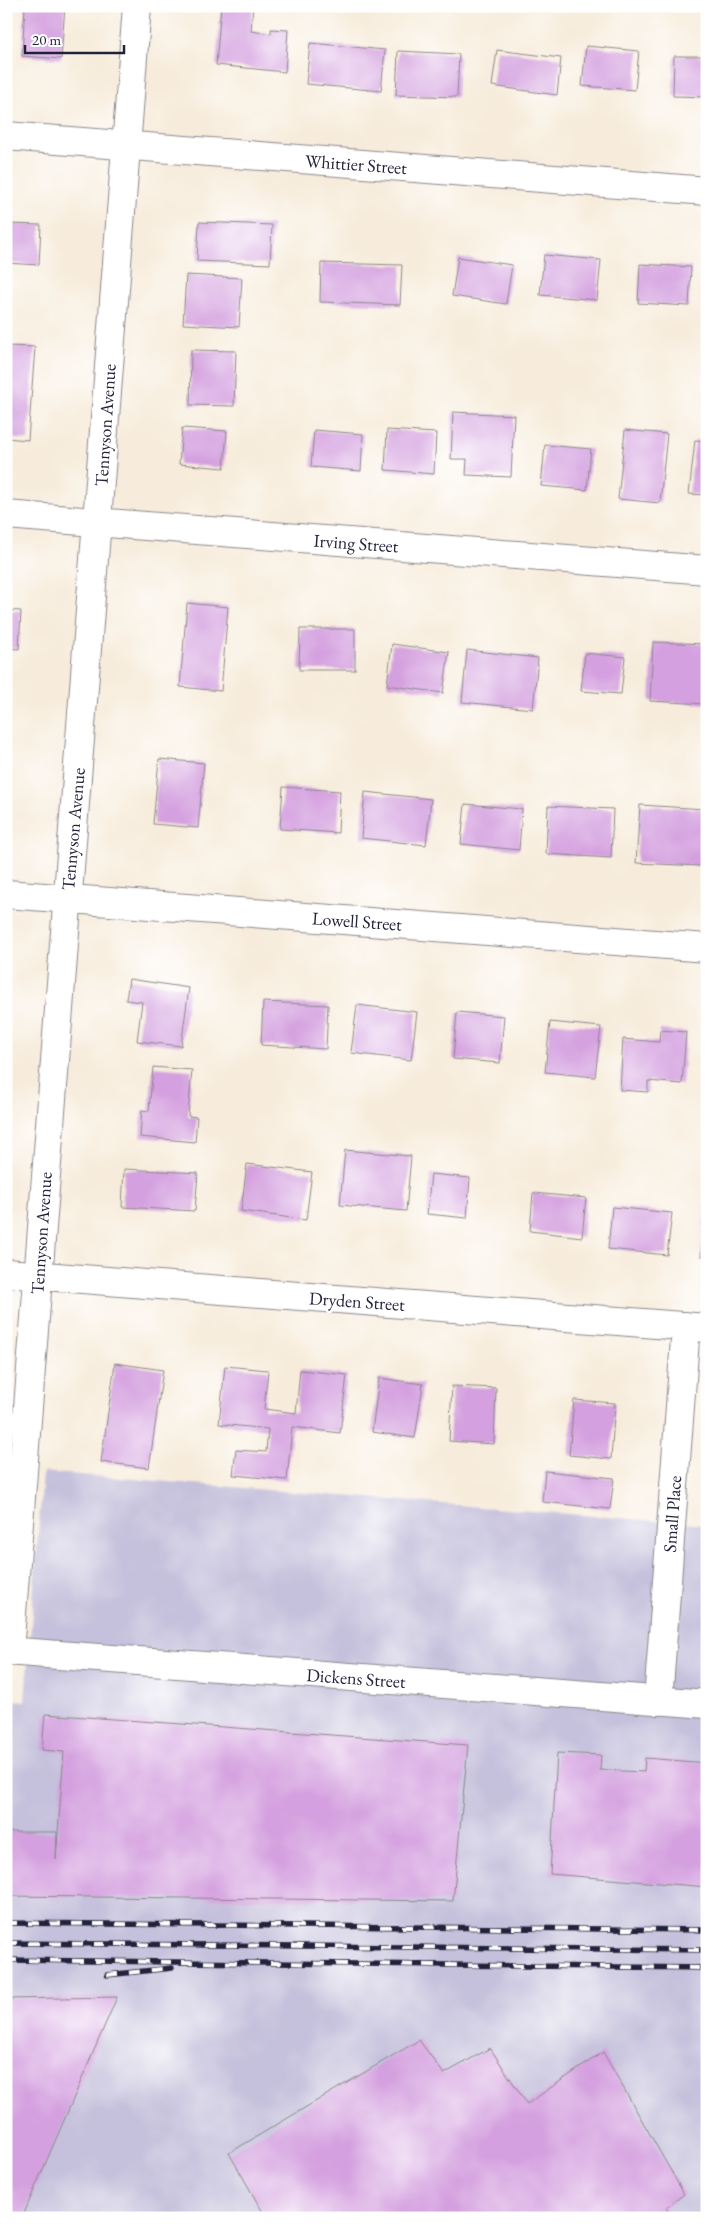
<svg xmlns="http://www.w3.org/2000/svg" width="713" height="2224" font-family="'EB Garamond',serif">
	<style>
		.industrial { fill: #c5c0db }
		.building { fill: #d4a0df }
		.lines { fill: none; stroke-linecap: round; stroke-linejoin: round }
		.minor-casing { stroke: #8c878b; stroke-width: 30 }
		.minor { stroke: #fff; stroke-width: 28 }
		.rail-casing { stroke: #22223b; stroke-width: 5.5 }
		.rail { stroke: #fff; stroke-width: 4; stroke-dasharray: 11; stroke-linecap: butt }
		.labels { text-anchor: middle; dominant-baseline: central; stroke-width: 5; stroke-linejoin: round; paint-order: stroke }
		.street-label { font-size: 18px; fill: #22223b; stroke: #fff }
	</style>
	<rect width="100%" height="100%" fill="#fff"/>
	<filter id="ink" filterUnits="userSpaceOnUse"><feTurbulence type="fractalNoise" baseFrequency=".02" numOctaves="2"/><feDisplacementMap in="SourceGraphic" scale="10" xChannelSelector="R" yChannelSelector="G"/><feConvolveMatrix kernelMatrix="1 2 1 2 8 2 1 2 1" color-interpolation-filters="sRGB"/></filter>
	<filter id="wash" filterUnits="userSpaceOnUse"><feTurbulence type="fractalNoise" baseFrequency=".0096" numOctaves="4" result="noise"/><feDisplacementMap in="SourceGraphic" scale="20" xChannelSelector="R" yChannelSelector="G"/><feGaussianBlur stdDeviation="1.12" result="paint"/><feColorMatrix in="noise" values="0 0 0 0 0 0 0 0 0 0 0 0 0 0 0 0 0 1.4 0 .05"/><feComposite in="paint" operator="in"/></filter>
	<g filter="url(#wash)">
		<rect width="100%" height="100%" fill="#f7ecdb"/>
		<path class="industrial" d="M43,1472L707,1525V2218H6V1699L25,1701Z"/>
		<g id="blocks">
			<path class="building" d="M25,6H65L61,59L22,56Z
				M221,6H253L251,31L271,34V29L288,30L285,72L216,65Z
				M310,43L385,50L381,91L306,84Z
				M586,46L639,51L635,90L582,86Z
				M497,50L561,58L557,95L492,86Z
				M398,51L459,54L457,97L396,95Z
				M674,56H707V97L673,96Z
				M199,222L272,225L270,264L197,261Z
				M6,224L41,225L39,265L6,263Z
				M544,255L601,260L597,300L540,295Z
				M458,257L512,265L506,304L452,296Z
				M321,263L402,265L400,305L320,302Z
				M640,264L691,267L689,306L638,303Z
				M186,275L242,278L239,327L183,324Z
				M705,330H707V342H704Z
				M6,346L35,347L28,440L6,438Z
				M191,350L236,351L234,406L190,405Z
				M453,412L514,415L511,477L466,475L467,459H451Z
				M182,428L227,431L224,468L179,464Z
				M314,430L363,434L361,471L311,467Z
				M387,430L436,433L434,474L385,470Z
				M625,430L667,434L660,503L618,499Z
				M695,440L707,441V495L689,494Z
				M545,445L591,449L587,490L541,486Z
				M187,603L228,607L221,691L180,687Z
				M6,610L21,611L19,649L6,648Z
				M300,629H355V670H299Z
				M653,642L707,644V704L650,701Z
				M392,644L449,652L443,693L387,685Z
				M467,650L538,658L533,709L462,702Z
				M585,653L625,657L621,694L581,691Z
				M159,759L204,763L198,828L153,824Z
				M283,787L340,791L338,833L280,829Z
				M365,792L431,799L426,845L361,838Z
				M465,804L522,809L519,850L461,844Z
				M640,805L705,809L702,866L636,863Z
				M548,806L613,809L611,858L546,854Z
				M129,979L189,988L181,1046L137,1041L142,1002L126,1000Z
				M263,1002L328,1005L326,1049L261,1045Z
				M357,1005L417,1012L411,1060L351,1053Z
				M457,1012L504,1016L500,1063L453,1059Z
				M550,1022L601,1027L595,1077L545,1072Z
				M660,1030L686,1032L682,1084L648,1081V1092L620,1090L623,1039L659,1042Z
				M153,1067L192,1070L188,1116L197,1117L195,1142L140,1137L142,1110L149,1111Z
				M345,1150L411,1156L406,1211L340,1205Z
				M247,1164L312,1172L306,1220L241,1211Z
				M124,1169L198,1173L195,1211L122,1207Z
				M431,1174L470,1178L467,1218L427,1214Z
				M533,1193L586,1198L582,1237L530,1231Z
				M705,1203H707V1256H701Z
				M612,1207L672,1213L667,1255L608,1249Z
				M115,1363L163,1370L149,1468L101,1462Z
				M225,1366L268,1370L264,1409L296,1413L300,1370L347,1375L340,1433L292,1427L287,1480L233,1475L236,1450L266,1452L268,1429L219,1424Z
				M379,1378L423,1384L415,1438L372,1432Z
				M452,1386L496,1388L494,1444L449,1441Z
				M574,1400L615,1403L611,1459L569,1455Z
				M545,1471L614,1478L610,1509L542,1502Z
				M45,1714L468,1745L453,1901L6,1896V1832H57L56,1860L64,1752L42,1750Z
				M557,1753L601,1755L600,1770L644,1772L645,1758L707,1763V1887L550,1874Z
				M117,1997L22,2218H6V1999Z
				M419,2040L444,2074L490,2048L527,2104L603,2052L684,2194L666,2208L673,2218H263L265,2216L229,2153Z"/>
		</g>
	</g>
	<g filter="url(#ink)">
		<use href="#blocks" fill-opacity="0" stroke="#8c878b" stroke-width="1"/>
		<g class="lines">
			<defs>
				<path id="minor" d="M6,136L707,191
					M6,515L707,570
					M6,894L707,948
					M6,1273L707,1328
					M6,1651L707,1704
					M9,1652L137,6
					M658,1701L686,1326"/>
			</defs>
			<use href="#minor" class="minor-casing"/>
			<use href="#minor" class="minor"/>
			<defs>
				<path id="rail" d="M6,1923L707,1930
					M6,1943L707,1950
					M6,1960L707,1968
					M107,1975L172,1968"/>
			</defs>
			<use href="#rail" class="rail-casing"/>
			<use href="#rail" class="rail"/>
		</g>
	</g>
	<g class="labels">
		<g class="street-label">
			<text transform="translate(356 164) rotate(4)">Whittier Street</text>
			<text transform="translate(105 425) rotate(-86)">Tennyson Avenue</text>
			<text transform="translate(356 543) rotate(4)">Irving Street</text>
			<text transform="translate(73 829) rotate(-85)">Tennyson Avenue</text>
			<text transform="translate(357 921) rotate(4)">Lowell Street</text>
			<text transform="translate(41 1233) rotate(-86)">Tennyson Avenue</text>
			<text transform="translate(357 1301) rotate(4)">Dryden Street</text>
			<text transform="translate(672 1514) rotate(-86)">Small Place</text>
			<text transform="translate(356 1678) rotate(4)">Dickens Street</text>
		</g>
	</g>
	<rect width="713" height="2224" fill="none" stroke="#fff" stroke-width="25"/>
	<path d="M25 45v8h99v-8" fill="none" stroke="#22223b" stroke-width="2.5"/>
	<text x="32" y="45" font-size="15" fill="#22223b" stroke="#ffffff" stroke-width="4" paint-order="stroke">20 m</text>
</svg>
